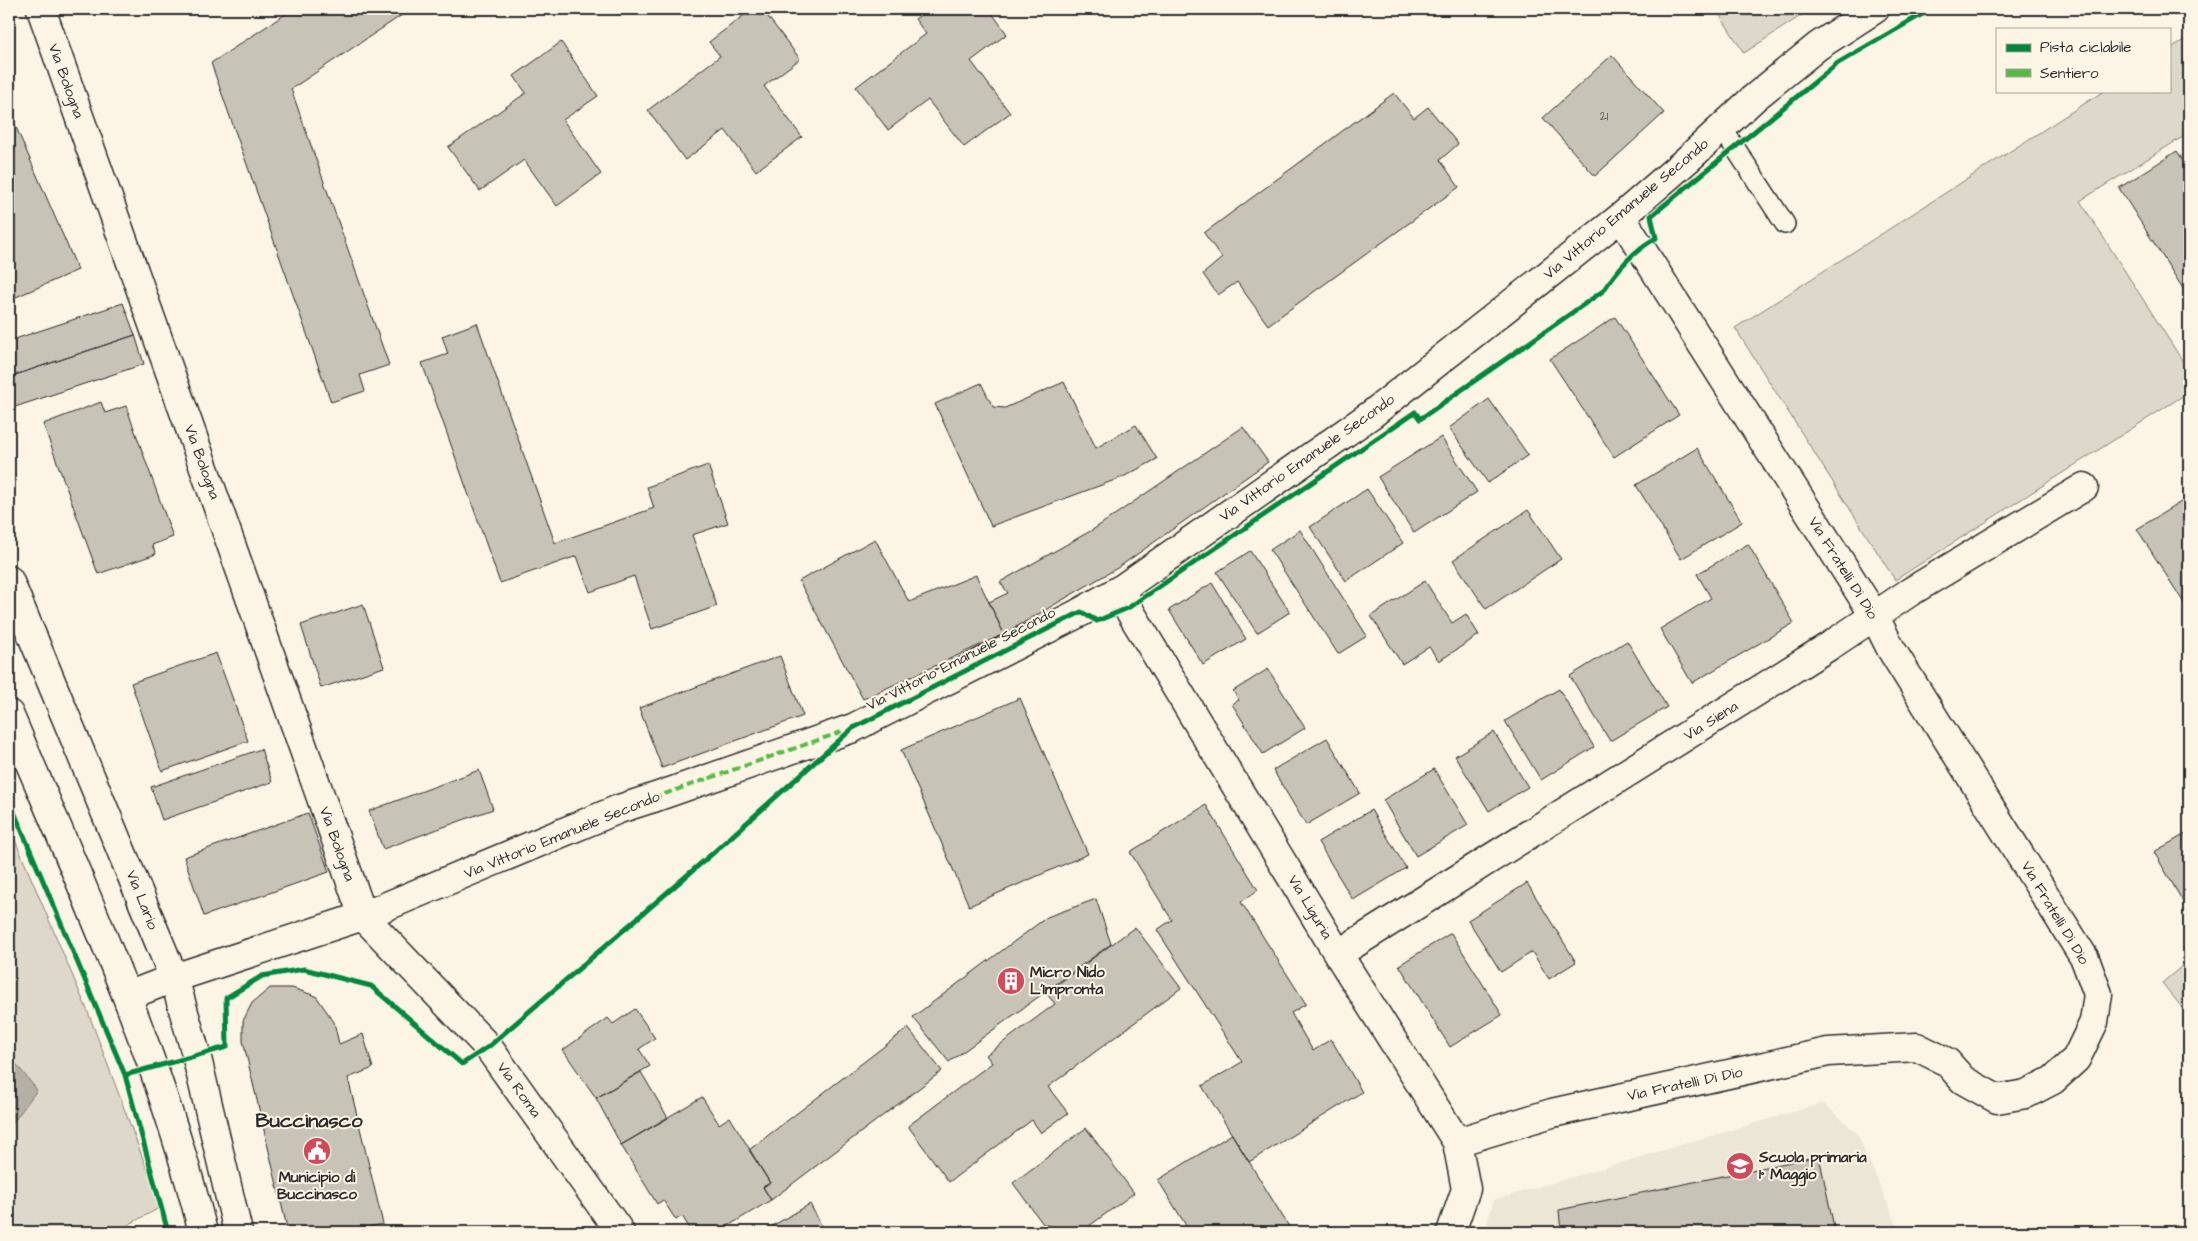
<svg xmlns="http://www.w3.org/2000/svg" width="2198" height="1241" font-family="'Architects Daughter',sans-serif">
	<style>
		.built { fill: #ece6d7 }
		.green { fill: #ded8ca; stroke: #84827a }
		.water { fill: #b4b0a5; stroke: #7d7b74 }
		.building { fill: #c8c3b7; stroke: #2b2b2b }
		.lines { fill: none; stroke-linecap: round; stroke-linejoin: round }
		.service-casing { stroke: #2b2b2b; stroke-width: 22 }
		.pedestrian-casing { stroke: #2b2b2b; stroke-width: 31 }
		.minor-casing { stroke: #2b2b2b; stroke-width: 31 }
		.path { stroke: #2b2b2b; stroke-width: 3; stroke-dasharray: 4 4; stroke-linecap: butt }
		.service { stroke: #fcf5e5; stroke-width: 19 }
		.pedestrian { stroke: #fcf5e5; stroke-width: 28 }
		.minor { stroke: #fcf5e5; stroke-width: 28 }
		.quiet { stroke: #58b947; stroke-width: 4; stroke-dasharray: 8 4; stroke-linecap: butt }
		.cycleway-casing { stroke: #fcf5e5; stroke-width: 8 }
		.cycleway { stroke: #00873e; stroke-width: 5 }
		.labels { text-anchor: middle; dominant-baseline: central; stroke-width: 4; stroke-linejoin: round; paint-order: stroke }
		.number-label { font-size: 12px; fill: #52514e }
		.street-label { font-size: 15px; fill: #2b2b2b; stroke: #fcf5e5 }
		.poi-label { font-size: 15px; font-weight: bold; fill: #2b2b2b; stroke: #fcf5e5; text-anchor: start }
		.district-label { font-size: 20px; font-weight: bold; fill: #2b2b2b; stroke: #fcf5e5 }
	</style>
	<rect width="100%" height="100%" fill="#fcf5e5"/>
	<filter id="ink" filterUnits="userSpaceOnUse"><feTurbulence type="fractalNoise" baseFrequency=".02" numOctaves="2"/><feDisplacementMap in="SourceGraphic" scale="10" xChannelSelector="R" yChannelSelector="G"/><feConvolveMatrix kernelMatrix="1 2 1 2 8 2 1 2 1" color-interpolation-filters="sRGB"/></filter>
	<g filter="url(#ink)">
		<path class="built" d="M1823,1103L1857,1133L1900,1232H1484L1494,1200Z"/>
		<path class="green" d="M1716,9H1811L1744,53Z
			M2189,37V133L2080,201L2189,371V392L1895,580L1735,328L2104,91H2169V49Z
			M9,826L88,1012L161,1207L115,1232H9Z
			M2189,960V1016L2162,983Z"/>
		<path class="water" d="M9,1055L37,1090L9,1128Z"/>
		<path class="building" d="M293,9H411L291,89L389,365L360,375L365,391L331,402L211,63Z
			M752,9H762L800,59L764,86L802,137L756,171L725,130L685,160L648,110L720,56L709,42Z
			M929,9H989L1007,34L971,61L1010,113L964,147L928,100L888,130L856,87L926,34L915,19Z
			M561,42L598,96L563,120L601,174L557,206L524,160L480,191L448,147L526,93L514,76Z
			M1612,55L1664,113L1595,176L1543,118Z
			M1394,93L1414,118L1428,107L1458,144L1440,160L1459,187L1268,325L1237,282L1218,295L1203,274L1222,258L1204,233Z
			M9,111L78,270L9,300Z
			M2177,151L2189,170V298L2119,188Z
			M123,303L135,335L9,377V341Z
			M1615,317L1679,415L1614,457L1550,359Z
			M477,323L555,543L654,508L647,487L708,465L728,523L692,535L717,606L652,629L634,576L590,592L577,556L500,583L422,363L448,354L442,336Z
			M135,335L144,364L9,409V377Z
			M1064,382L1096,448L1136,425L1157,459L1123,477L991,526L935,404L981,383L993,407L1005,408Z
			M1489,399L1528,455L1488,483L1449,428Z
			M101,402L105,413L126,406L173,537L152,545L156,554L98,574L43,424Z
			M1243,427L1268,462L1119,567L1004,634L989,602L1008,593L1000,582L1094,529Z
			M1441,437L1477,492L1414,533L1378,477Z
			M1697,448L1742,522L1681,559L1636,485Z
			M1367,489L1403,543L1346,581L1310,527Z
			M2189,497V611L2137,529Z
			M1528,510L1561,559L1486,609L1453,560Z
			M1300,530L1367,636L1338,654L1270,550Z
			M875,539L909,602L976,575L1004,634L863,699L799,581Z
			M1748,544L1794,623L1692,683L1660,629L1711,598L1697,574Z
			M1250,551L1290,612L1257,633L1217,572Z
			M1425,581L1452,623L1466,614L1479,635L1439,661L1429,647L1402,664L1371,616Z
			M1212,583L1246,639L1203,665L1169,610Z
			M363,604L384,667L321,688L301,625Z
			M1627,641L1667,707L1610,741L1570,676Z
			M216,653L248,741L162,771L131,683Z
			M780,656L803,716L662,768L639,708Z
			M1268,669L1305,728L1263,754L1232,704L1239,700L1233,691Z
			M1559,689L1594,747L1541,780L1505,721Z
			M1020,698L1088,854L969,906L901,750Z
			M1494,732L1528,787L1489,811L1455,756Z
			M1327,738L1360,793L1306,825L1273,770Z
			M261,749L272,782L162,820L151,787Z
			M1434,769L1468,825L1416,856L1383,800Z
			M479,770L493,809L383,849L369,811Z
			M1206,805L1258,890L1241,902L1306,1004L1291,1013L1313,1051L1331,1039L1362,1092L1249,1162L1202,1086L1242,1062L1157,930L1172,920L1130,852Z
			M1371,810L1406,868L1353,900L1318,842Z
			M308,813L329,872L204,916L184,857Z
			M2189,832V912L2154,852Z
			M1527,883L1576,962L1549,979L1532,952L1501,972L1468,920Z
			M1096,899L1111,944L949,1062L913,1017L1047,917Z
			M1135,927L1181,988L1048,1087L1068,1113L1041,1133L1032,1120L949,1182L908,1126L992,1063L986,1055L1055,1004L1046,993Z
			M1451,933L1502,1015L1450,1047L1399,965Z
			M270,988H292L316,996L334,1022L339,1044L363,1034L373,1068L348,1078L383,1224L347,1232H288L243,1041V1021L252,1003Z
			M635,1009L655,1038L639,1049L650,1066L596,1098L563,1050L608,1018L613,1024Z
			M908,1028L942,1071L771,1200L763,1187L770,1183L749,1150Z
			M641,1072L668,1118L621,1145L596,1098Z
			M702,1097L719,1124L730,1117L770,1183L763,1187L771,1200L718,1232H692L682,1216L676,1220L663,1200L657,1204L621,1145Z
			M1086,1128L1134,1193L1081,1232H1070L1043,1224L1013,1183Z
			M1232,1134L1291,1230L1288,1232H1190L1158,1180Z
			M1819,1156L1835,1232H1561L1559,1210Z
			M810,1204L825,1232H762Z"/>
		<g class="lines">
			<defs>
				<path id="service" d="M1722,128L1785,224"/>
				<path id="pedestrian" d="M653,798L853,728L1081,612"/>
				<path id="minor" d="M41,9L363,916L488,1047L620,1232
					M9,580L174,978L196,1054L238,1232
					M1123,588L1128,608L1338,954L1457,1142L1466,1189L1451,1232
					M1081,612L1123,588L1372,414L1621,217L1688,159L1754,98L1818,46L1875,9
					M9,714C81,885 158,1051 203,1232
					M1338,954L1831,645L1910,592L2084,487
					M127,996L174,978L363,916L619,809L653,798
					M1457,1142L1552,1113L1828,1052L1917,1047L1947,1062L1963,1080L1997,1099L2026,1094L2053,1080L2076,1059L2094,1022L2098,994L2085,959L1891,649L1874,615L1621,217"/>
			</defs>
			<use href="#service" class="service-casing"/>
			<use href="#pedestrian" class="pedestrian-casing"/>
			<use href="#minor" class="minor-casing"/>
			<path class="path" d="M1906,23L1931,9
				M1465,388L1603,291L1616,273
				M311,971L371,986L418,1026
				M514,1025L783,791
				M227,1031L226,998L229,997"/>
			<use href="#service" class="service"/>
			<use href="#pedestrian" class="pedestrian"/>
			<use href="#minor" class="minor"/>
			<path class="quiet" d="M653,798L844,731"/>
			<defs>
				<path id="cycleway" d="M9,800L125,1075L227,1047L226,998L262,976L304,969L371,986L462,1064L488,1047L713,853L853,728L1081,612L1097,621L1128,608L1415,412L1420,419L1603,291C1618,269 1633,251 1656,238L1651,216L1838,63L1931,9
					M125,1075L168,1232"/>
			</defs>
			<use href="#cycleway" class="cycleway-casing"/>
			<use href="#cycleway" class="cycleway"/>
		</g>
	</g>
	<defs>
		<symbol id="building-disc" viewBox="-11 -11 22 22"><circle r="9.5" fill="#d1495b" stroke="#fcf5e5"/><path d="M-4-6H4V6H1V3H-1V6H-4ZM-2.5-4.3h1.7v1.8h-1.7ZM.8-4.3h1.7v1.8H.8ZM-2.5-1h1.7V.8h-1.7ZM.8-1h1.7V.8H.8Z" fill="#fff"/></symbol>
		<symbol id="civic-disc" viewBox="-11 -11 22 22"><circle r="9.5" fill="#d1495b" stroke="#fcf5e5"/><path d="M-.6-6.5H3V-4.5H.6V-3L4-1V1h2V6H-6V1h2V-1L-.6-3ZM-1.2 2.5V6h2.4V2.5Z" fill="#fff"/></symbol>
		<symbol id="school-disc" viewBox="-11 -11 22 22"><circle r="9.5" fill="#d1495b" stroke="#fcf5e5"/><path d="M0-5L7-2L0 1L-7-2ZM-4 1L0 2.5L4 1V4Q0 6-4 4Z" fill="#fff"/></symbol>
	</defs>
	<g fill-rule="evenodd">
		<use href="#building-disc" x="995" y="965" width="32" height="32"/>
		<use href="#civic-disc" x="301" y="1135" width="32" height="32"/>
		<use href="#school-disc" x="1724" y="1150" width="32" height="32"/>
	</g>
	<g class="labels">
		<g class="number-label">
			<text x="1604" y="116">21</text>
		</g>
		<g class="street-label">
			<text transform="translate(66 81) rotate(70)">Via Bologna</text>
			<text transform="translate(1626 209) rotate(-40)">Via Vittorio Emanuele Secondo</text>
			<text transform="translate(1307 458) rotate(-35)">Via Vittorio Emanuele Secondo</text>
			<text transform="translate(202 462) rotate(70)">Via Bologna</text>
			<text transform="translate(1843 568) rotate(58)">Via Fratelli Di Dio</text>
			<text transform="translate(961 659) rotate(-27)">Via Vittorio Emanuele Secondo</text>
			<text transform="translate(1711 721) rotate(-32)">Via Siena</text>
			<text transform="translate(562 835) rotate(-22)">Via Vittorio Emanuele Secondo</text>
			<text transform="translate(337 844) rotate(70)">Via Bologna</text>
			<text transform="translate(142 900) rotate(68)">Via Lario</text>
			<text transform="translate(1310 907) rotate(59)">Via Liguria</text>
			<text transform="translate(2055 913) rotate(59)">Via Fratelli Di Dio</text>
			<text transform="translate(1685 1084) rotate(-12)">Via Fratelli Di Dio</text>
			<text transform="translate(519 1090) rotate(54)">Via Roma</text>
		</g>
		<g class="poi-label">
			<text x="1030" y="972">Micro Nido<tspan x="1030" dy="17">L'Impronta</tspan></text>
			<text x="1759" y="1157">Scuola primaria<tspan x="1759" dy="17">1° Maggio</tspan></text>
			<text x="317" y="1177" text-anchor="middle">Municipio di<tspan x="317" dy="17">Buccinasco</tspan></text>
		</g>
		<g class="district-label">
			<text x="309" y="1121">Buccinasco</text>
		</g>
	</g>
	<rect width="2198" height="1241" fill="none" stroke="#fcf5e5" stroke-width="30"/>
	<rect x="15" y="15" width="2168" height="1211" fill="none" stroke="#2b2b2b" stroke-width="2" filter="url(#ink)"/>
	<rect x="1996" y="28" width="175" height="65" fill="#fcf5e5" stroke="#a8a49b"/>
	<rect x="2006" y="44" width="25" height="8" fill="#00873e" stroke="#a8a49b"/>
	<text x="2040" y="52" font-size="15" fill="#2b2b2b">Pista ciclabile</text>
	<rect x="2006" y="69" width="25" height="8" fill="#58b947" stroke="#a8a49b"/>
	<text x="2040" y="78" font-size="15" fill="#2b2b2b">Sentiero</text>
</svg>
